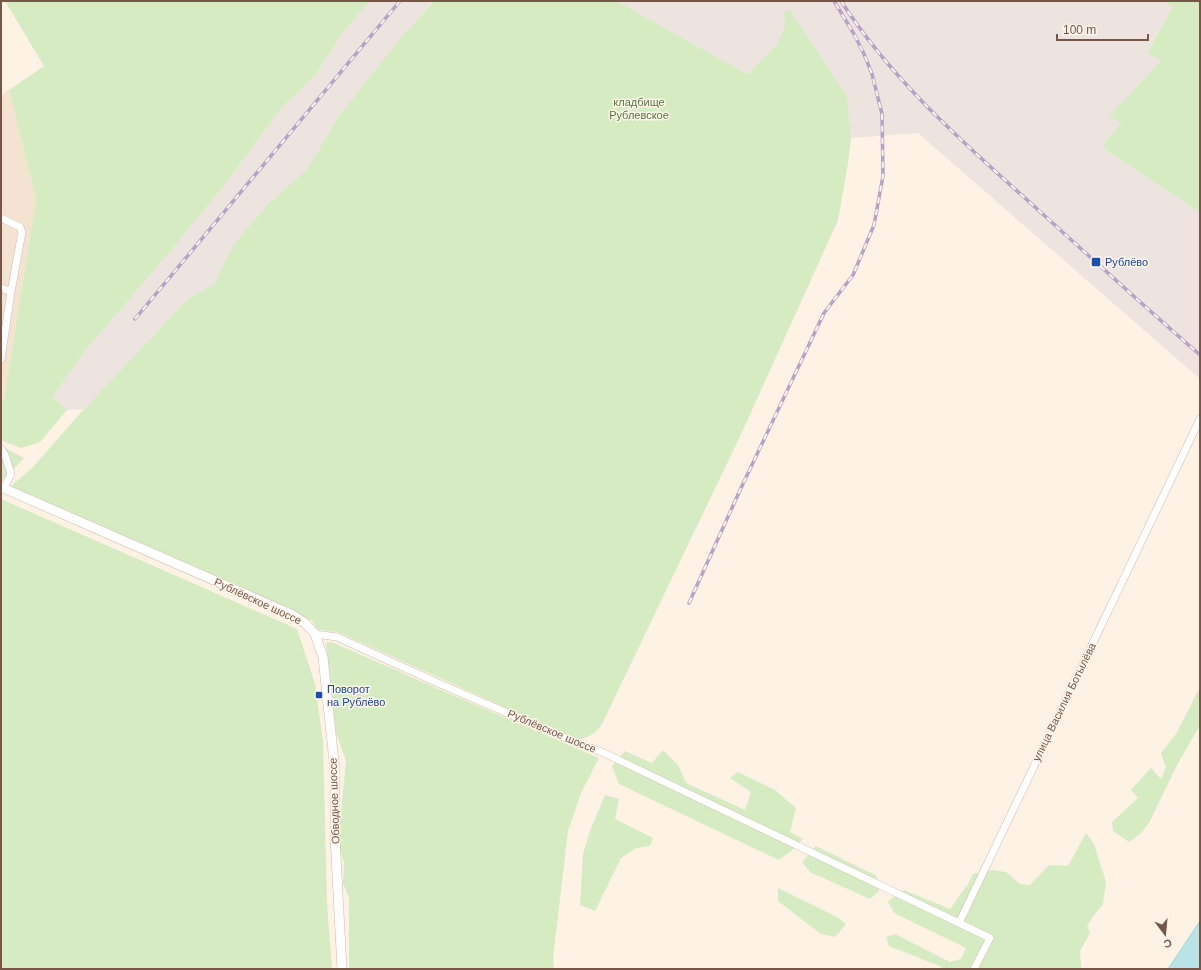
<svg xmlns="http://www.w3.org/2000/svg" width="1201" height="970" font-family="Arial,sans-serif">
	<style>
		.residential { fill: #f5e3d2 }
		.industrial { fill: #ede4df }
		.green { fill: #d5ebc2 }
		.water { fill: #b8e4e8; stroke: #9dd4da }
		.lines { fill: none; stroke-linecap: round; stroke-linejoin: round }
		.minor-casing { stroke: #d1bbac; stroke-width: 8 }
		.tertiary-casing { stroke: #d1bbac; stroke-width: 10 }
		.minor { stroke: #fff; stroke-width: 7 }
		.tertiary { stroke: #fff; stroke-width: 9 }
		.rail-casing { stroke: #b4a2c7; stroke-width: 3.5 }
		.rail { stroke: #fff6eb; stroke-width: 2; stroke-dasharray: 6; stroke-linecap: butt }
		.transit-dot { fill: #1a4fb4; stroke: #fff6eb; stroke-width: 1.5 }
		.labels { text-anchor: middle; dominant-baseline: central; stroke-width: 3; stroke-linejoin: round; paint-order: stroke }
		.park-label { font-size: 11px; fill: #52773d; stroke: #fff6eb }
		.transit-label { font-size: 11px; fill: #164399; stroke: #fff6eb; text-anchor: start }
		.street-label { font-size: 11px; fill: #775648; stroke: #fff6eb }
	</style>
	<rect width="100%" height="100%" fill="#fdf2e4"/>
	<path class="residential" d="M9,90L36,199L4,400H1V95Z"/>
	<path class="industrial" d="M370,1H431L432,2L402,36L339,116L307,169L267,205L233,245L214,284L188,299L84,409L67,410L52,397L85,351L172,249L224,185L282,107L316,74L342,33Z
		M617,1H1165L1172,7L1147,53L1161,61L1109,116L1121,123L1104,144V149L1200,212V379L918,133L851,138L847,97L784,12L785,26L776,46L747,74Z"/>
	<path class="green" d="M5,1H370L342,33L316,74L282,107L224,185L172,249L85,351L52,397L67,410L40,442L21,448L1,440V400H4L36,199L9,90L44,66Z
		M431,1H617L747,74L776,46L785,26L784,12L789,9L847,97L851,138L848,163L838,220L743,430L601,726C594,735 588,737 578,740L340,633L317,629L312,621L303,617L11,486L33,467L84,409L188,299L214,284L233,245L267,205L307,169L339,116L402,36L432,3Z
		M1165,1H1200V212L1104,149V144L1121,123L1109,116L1161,61L1147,53L1172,8Z
		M1,448L7,449L24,458L2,481Z
		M1,499L297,629L315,684L323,741L327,904L332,969H1Z
		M332,642L443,691L599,758L581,793L568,831L553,958L554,969H349V897L343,884L344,863L338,843L346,761L336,732L326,643Z
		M1200,687V725L1177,765L1149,823L1140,834L1129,842L1113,831L1112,822L1138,798L1131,790L1151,768L1161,779L1166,767L1161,753L1176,734Z
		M663,750L678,765L686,783L745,810L751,792L730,778L738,772L775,790L796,808L790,832L803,839L792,850L779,860L619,784L612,766L625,751L652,763Z
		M605,795L619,799L615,819L653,838L650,846L636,848L621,858L595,911L580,905L583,854L591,828Z
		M1086,833L1094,844L1106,882L1103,904L1094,915L1087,926L1090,933L1080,951L1081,968L1082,969H941L942,967L889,946L886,937L895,934L950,962L961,959L966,948L894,913L888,901L904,890L950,909L968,884L973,874L993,870L1006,872L1020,884L1030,885L1049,865L1068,866Z
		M816,846L877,876L879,891L870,899L810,872L802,862Z
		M778,888L837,917L846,924L835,937L821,934L778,901Z"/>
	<path class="water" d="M1200,921V969H1168Z"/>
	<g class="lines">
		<defs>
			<path id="minor" d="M1,218L20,227L22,232L11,292L1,359
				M1,288L11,292
				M1,449L5,455L11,474L4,488
				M315,634L337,637L438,683L579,744L602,752L959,923
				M974,969L990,938L959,923L1200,419"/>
			<path id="tertiary" d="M1,487L291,614L305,623L315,634L323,657L335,771V837L342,969"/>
		</defs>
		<use href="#minor" class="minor-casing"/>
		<use href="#tertiary" class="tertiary-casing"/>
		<use href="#minor" class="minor"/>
		<use href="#tertiary" class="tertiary"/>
		<defs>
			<path id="rail" d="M841,1C894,83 964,143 1036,208C1090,257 1145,307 1200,355
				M135,319L400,1
				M689,603L741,488L824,313L853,275L874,225L883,176L882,114L872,74L864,54L854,34L834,1"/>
		</defs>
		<use href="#rail" class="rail-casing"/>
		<use href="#rail" class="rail"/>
	</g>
	<g class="transit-dot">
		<rect x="1091" y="257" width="10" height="10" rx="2"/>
		<rect x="315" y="691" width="8" height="8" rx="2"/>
	</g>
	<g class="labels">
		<g class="park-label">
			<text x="639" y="102">кладбище<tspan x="639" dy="13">Рублевское</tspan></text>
		</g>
		<g class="transit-label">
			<text x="1105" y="262">Рублёво</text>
			<text x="327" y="689">Поворот<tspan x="327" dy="13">на Рублёво</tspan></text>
		</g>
		<g class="street-label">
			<text transform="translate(258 601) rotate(25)">Рублёвское шоссе</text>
			<text transform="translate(1064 702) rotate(-64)">улица Василия Ботылёва</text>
			<text transform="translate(552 731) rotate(23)">Рублёвское шоссе</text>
			<text transform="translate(334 801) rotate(-92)">Обводное шоссе</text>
		</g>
	</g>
	<rect width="1201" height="970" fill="none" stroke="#775648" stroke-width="4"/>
	<g transform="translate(1165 934) rotate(164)" stroke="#fff6eb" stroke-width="3" paint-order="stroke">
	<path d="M0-3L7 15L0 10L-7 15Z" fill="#775648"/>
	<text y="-6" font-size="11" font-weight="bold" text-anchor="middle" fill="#775648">С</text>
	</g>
	<path d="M1057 34v6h91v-6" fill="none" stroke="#775648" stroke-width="2"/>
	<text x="1063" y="34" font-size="12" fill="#775648" stroke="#fff6eb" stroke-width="3" paint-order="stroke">100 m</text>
</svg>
